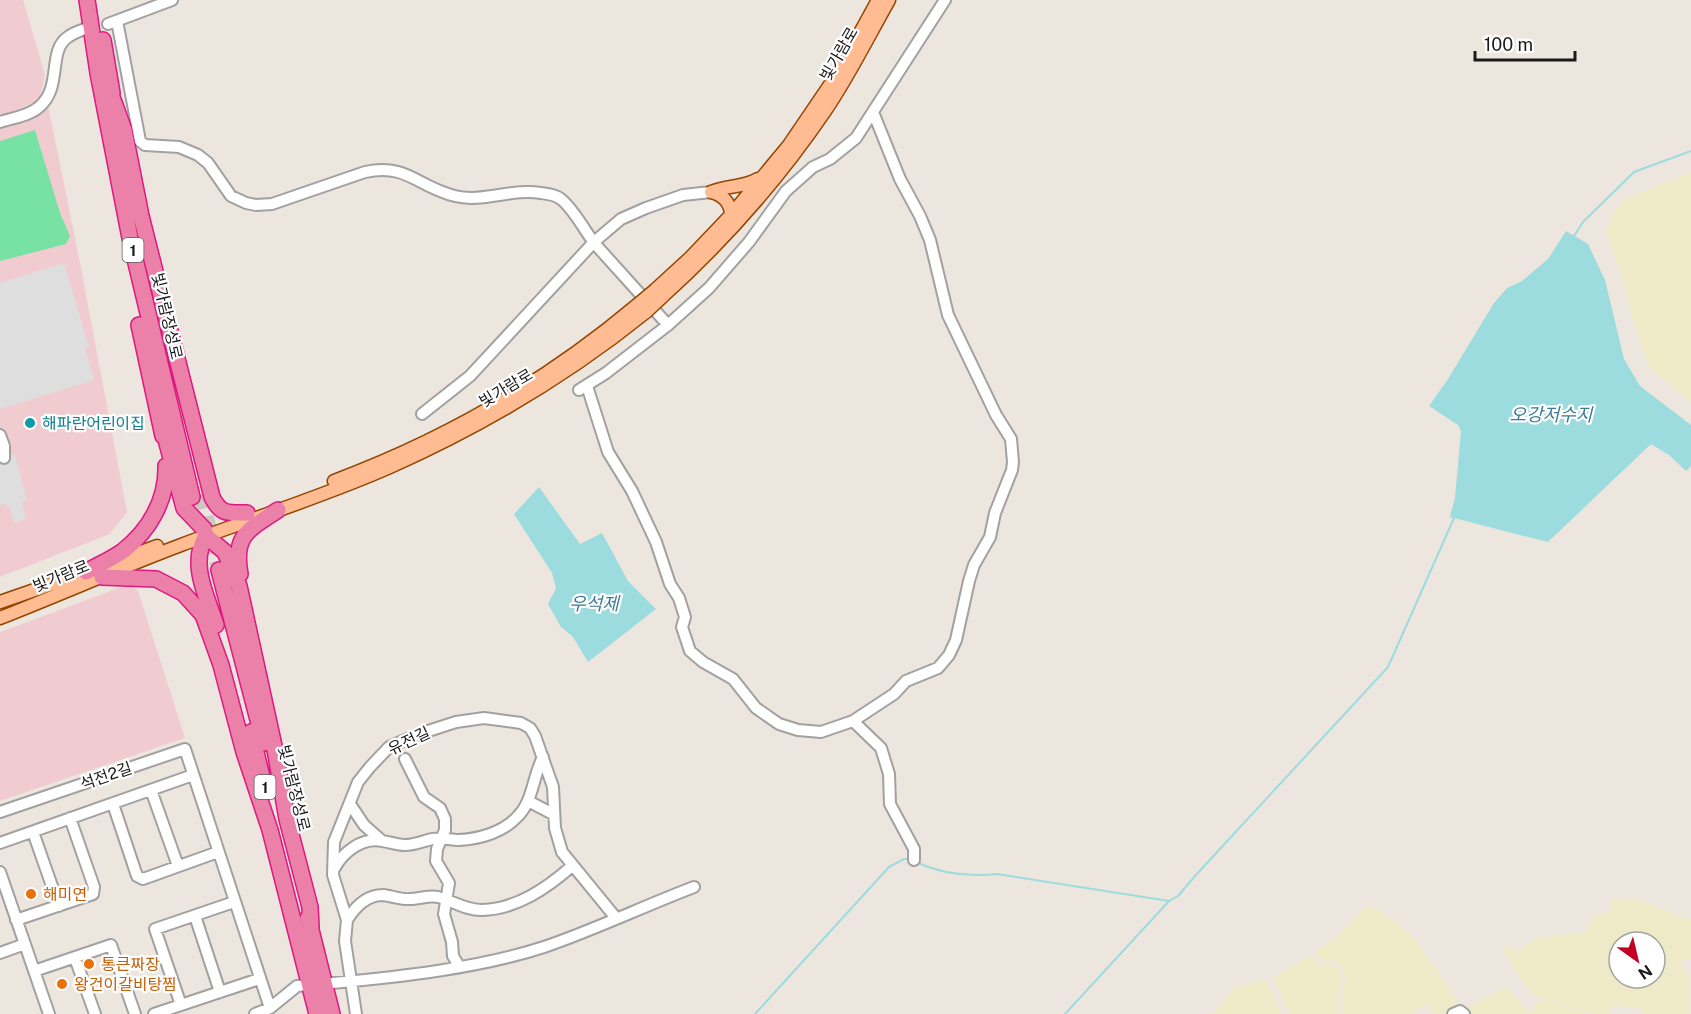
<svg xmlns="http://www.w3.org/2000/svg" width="1691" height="1014" font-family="'Public Sans','Noto Sans KR',sans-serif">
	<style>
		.commercial { fill: #f0ccd1 }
		.farmland { fill: #eeeac8; fill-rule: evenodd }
		.pitch { fill: #77e2a4 }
		.parking { fill: #dedede }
		.water { fill: #9cdcde }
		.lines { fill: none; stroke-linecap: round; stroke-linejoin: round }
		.stream { stroke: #9cdcde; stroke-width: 2 }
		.highway-tunnel { stroke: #cdc7c1; stroke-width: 15; stroke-dasharray: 15 8; stroke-linecap: butt }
		.minor-casing { stroke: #a1a1a1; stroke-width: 14 }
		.major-casing { stroke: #914600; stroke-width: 15 }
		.highway-casing { stroke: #de1981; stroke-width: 18 }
		.minor { stroke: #fff; stroke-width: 10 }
		.major { stroke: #ffbb92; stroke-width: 12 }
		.highway { stroke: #eb80a8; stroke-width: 15 }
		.major-bridge-casing { stroke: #914600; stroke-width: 15; stroke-linecap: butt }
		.major-bridge { stroke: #ffbb92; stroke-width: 12 }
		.culture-dot { fill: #0f9aa8; stroke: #fff; stroke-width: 2 }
		.food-dot { fill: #e8710a; stroke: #fff; stroke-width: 2 }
		.labels { text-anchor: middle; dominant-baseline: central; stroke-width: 4.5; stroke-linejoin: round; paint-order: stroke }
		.shield { fill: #fff; stroke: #5f5f5f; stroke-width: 1.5 }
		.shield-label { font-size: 15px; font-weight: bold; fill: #1a1a1a }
		.street-label { font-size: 16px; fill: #1a1a1a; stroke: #fff }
		.culture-label { font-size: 16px; fill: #0d838f; stroke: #fff; text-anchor: start }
		.food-label { font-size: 16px; fill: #c56008; stroke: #fff; text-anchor: start }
		.water-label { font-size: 18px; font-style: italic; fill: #3c7a96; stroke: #fff }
	</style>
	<rect width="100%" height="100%" fill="#ede6df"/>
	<path class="commercial" d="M0,0H23L45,75L41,92L37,101L0,117Z
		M48,105L80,263L127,512L110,534L0,577V128L35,117Z
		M127,585L132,586L138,591L185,738L0,801V632Z"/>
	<path class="farmland" d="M1691,172V402L1655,373L1648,364L1634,324L1620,270L1606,233L1612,214L1625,199Z
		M1612,898L1639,900L1691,920V960L1683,958L1681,962L1683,970L1690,975L1689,1014H1643V1009L1614,1006L1611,1007L1609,1014H1594L1535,996L1531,994L1501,947L1520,949L1537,938L1585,932L1596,914L1611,911ZM1619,942H1655V978H1619Z
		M1366,906L1378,910L1402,927L1416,941L1441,975L1460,1006L1450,1014H1434L1426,1004L1415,1011L1414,1014H1341V996L1346,976L1338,962L1322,961L1314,954L1338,935Z
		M1310,956L1319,964L1335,965L1343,977L1337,997V1014H1289L1272,978Z
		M1265,979L1282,1014H1211L1218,1009L1233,989Z
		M1507,987L1529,1012L1533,1011L1538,1002L1545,1000L1588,1014H1467L1466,1008Z"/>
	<path class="pitch" d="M35,130L60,213L70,236L66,244L0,261V141Z"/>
	<path class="parking" d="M64,263L89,347L85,349L94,380L0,409V283Z
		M7,455H15L27,500L22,503L26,519L14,523L10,507L1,503L0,507V457Z"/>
	<path class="water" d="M1566,231L1588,244L1605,280L1624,359L1640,386L1691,425V466L1686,471L1669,455L1651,444L1548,542L1450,517L1455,498L1461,431L1458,425L1429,406L1448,379L1494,303L1507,288L1522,281L1548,259Z
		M539,487L580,544L602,533L628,581L656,609L588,662L573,637L561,627L548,604L556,588L552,573L514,514Z"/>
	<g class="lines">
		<path class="stream" d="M1574,236L1583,222L1634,172L1691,151
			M918,863C943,874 970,877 997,874L1169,901
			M755,1014L889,867L904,859H910
			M1065,1014L1169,901L1178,896L1195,876L1388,667L1454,518"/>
		<path class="highway-tunnel" d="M201,494L219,570"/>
		<defs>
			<path id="minor" d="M117,21L140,141L145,145L179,147L198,155L208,163L231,196L246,203L256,205L272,204L365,172C408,163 417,187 455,196C482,203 512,188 541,193C548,194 557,195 562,200C575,211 584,230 595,244C619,271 644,298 668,325
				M108,24L172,0
				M0,122C12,118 29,116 39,107C63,87 47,51 68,37C73,33 79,31 85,29
				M587,386L608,452L632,491L656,542L670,584L679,598L685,617L682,627L690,651L703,662L733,679L756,708L779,724L798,730L821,732L853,721L881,748L889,774L890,804L914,849V860
				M579,390L606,373L668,325L709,288L749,242L786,191L813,167L830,159L856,138L945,0
				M422,414L470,376L594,242L621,219L646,208L683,195L711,192
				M0,435L4,446V458
				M853,721L894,694L906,681L938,668L949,655L956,640L969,581L974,565L990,537L995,513L1012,470L1013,462L1011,439L996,415L948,315L930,240L920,216L900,179L873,112
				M405,759L424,797L440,808L445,819V830L437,849L436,861L449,883L444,914L452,942L453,956L459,966
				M151,790L178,866
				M528,801L553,814
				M113,804L137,876L143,879L218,852
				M350,804L364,825L381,840
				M0,812L185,749L270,1008
				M33,832L59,906
				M0,843L193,775
				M334,869C343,852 362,837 382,841C390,842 397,845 405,845C414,845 423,841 432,839C441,837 450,840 459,840C480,839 504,832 518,816C533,801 533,776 543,757
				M0,872L49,1014
				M195,916L220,992
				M16,920L93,894L94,887L70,818
				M347,920C355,907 366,895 383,895C392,896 401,900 410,899C419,899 429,895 438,897C453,901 465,910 482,910C517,909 547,888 572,866
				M0,953L25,944
				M75,958L95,1014
				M34,971L111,945L135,1014
				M332,983C399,977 480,968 544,947C594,930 644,906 694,887
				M181,1005L155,929L234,902
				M154,1014L259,979
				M255,1014L270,1008L297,986L308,985
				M356,1014L345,941L347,920L333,875L334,842L358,782L370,767L389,747L419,734L456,722L484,718L521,723L530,728L535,736L553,787L555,828L562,852L616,918
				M1453,1014L1460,1011L1464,1014"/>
			<path id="major" d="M711,192C727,185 743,188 758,179
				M711,192C722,194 731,203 731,215
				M655,290L691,257L731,215L789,145L838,73L878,0
				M662,297C723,242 778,180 825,111C849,76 868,37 889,0
				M334,481C444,440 548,380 637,305
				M114,562L157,546
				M0,602L92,570
				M0,618C61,594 120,568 181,545C251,519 322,497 390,467C482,426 568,375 646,312"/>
			<path id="highway" d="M87,0L98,73L130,238L192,497
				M103,40L112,93
				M112,97L124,130L141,216L212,497C221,515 228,513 247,513
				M139,325L163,436
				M163,428L184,508L204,529L206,536L225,552L239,586L276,755L287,819L310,907L311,927
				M206,536C189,563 207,597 216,625
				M219,570L264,743
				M86,572C98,565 112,559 123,551C150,530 167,499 166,466
				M240,574C233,535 248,530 278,510
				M102,577L156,579L183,593L203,615L221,665L244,752L270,830L317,1014
				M251,732L263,781
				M308,918L332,1014"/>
		</defs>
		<use href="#minor" class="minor-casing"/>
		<use href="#major" class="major-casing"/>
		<use href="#highway" class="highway-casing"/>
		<use href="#minor" class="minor"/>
		<use href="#major" class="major"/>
		<use href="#highway" class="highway"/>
		<defs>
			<path id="major-bridge" d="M637,305L655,290
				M646,312L662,297"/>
		</defs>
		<use href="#major-bridge" class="major-bridge-casing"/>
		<use href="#major-bridge" class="major-bridge"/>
	</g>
	<circle class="culture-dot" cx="30" cy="423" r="6"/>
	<g class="food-dot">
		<circle cx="31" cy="894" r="6"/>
		<circle cx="89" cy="964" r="6"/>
		<circle cx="62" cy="984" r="6"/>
	</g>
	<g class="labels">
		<g class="shield">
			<rect x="122.5" y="238" width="21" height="24" rx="4.5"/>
			<rect x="254.5" y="775" width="21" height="24" rx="4.5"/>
		</g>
		<g class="shield-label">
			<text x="133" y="250">1</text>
			<text x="265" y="787">1</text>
		</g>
		<g class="street-label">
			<text transform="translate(839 54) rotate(-60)">빛가람로</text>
			<text transform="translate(167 316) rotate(77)">빛가람장성로</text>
			<text transform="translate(506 388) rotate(-31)">빛가람로</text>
			<text transform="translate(61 576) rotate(-22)">빛가람로</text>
			<text transform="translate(409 741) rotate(-25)">유전길</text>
			<text transform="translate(106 776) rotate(-19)">석전2길</text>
			<text transform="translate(294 788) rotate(76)">빛가람장성로</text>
		</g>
		<g class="culture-label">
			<text x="42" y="423">해파란어린이집</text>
		</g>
		<g class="food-label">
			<text x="43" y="894">해미연</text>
			<text x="101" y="964">통큰짜장</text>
			<text x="74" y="984">왕건이갈비탕찜</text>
		</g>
		<g class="water-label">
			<text x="1551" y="414">오강저수지</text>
			<text x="594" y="603">우석제</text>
		</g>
	</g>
	<g transform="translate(1637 960) rotate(146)"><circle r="28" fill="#ffffff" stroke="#a3a3a3" stroke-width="1.5"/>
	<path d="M0-4.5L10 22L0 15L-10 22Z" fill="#c50025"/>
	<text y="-9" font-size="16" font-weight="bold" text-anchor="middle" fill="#1a1a1a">N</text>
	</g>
	<path d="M1475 51v9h100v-9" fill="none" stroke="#1a1a1a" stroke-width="3"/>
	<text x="1484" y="51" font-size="18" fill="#1a1a1a" stroke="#ffffff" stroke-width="4.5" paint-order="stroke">100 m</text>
</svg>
